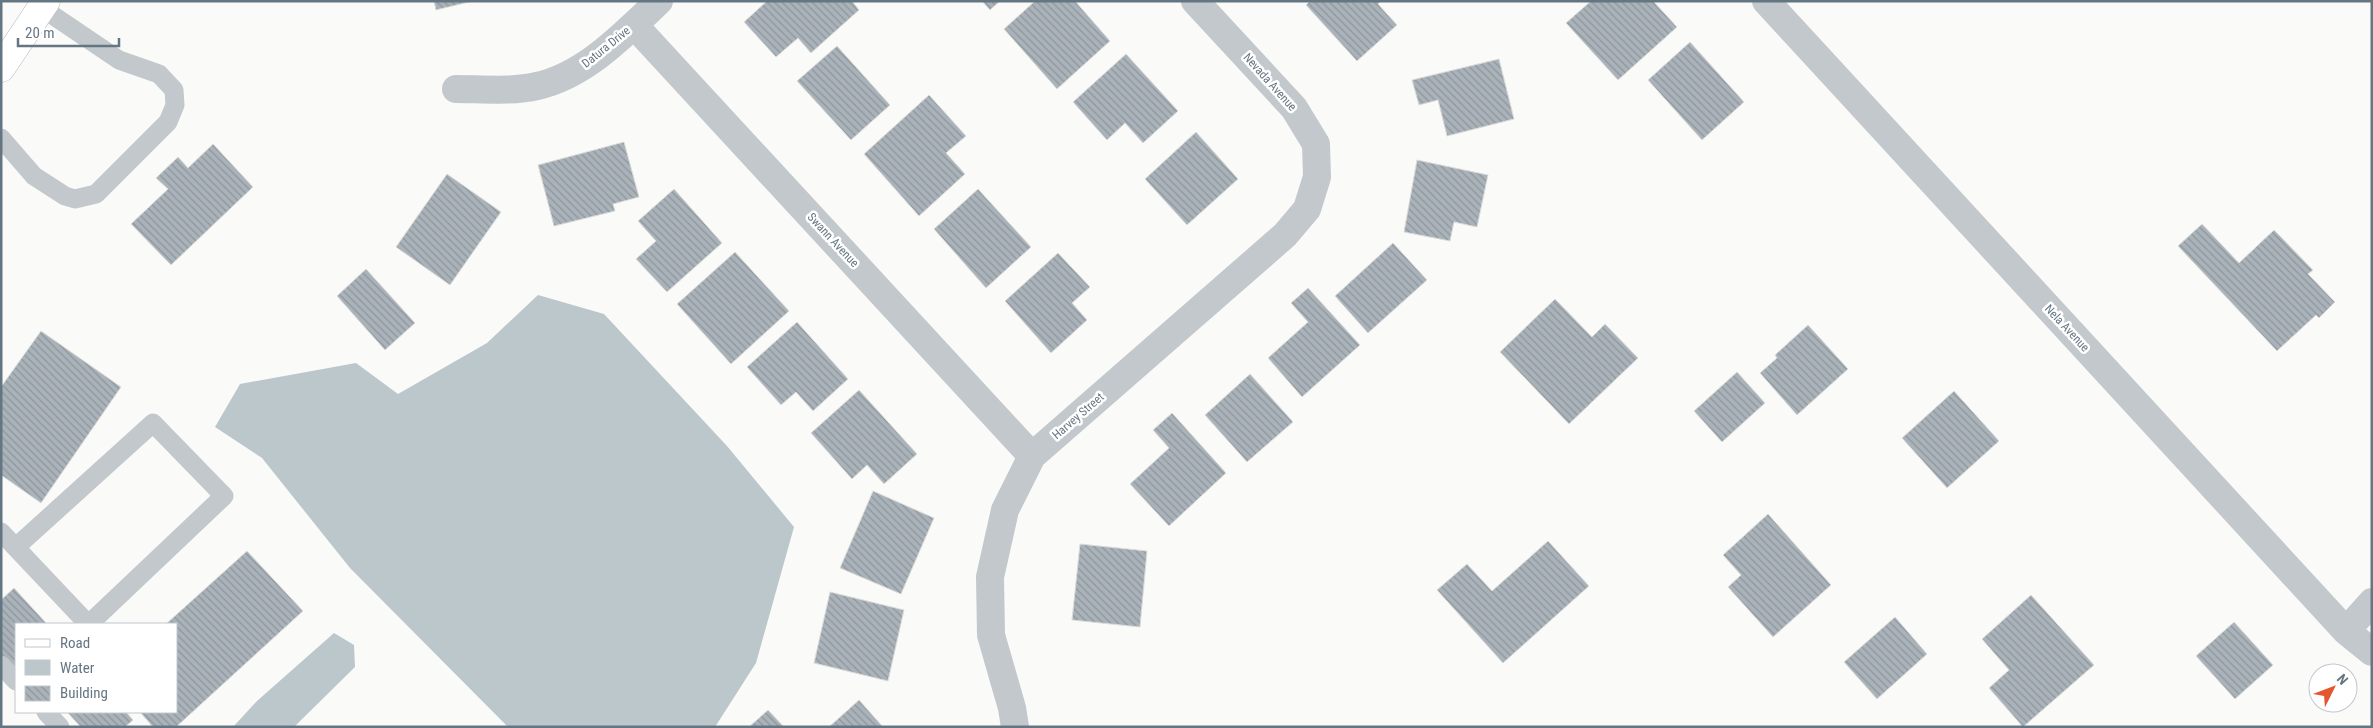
<svg xmlns="http://www.w3.org/2000/svg" width="2373" height="728" font-family="'Roboto Condensed',sans-serif">
	<style>
		.water { fill: #bbc7cb }
		.building { fill: url(#building-back-hatch); stroke: #dcdcda }
		.lines { fill: none; stroke-linecap: round; stroke-linejoin: round }
		.primary-casing { stroke: #b5babe; stroke-width: 29 }
		.service { stroke: #c3c8cc; stroke-width: 19 }
		.minor { stroke: #c3c8cc; stroke-width: 28 }
		.tertiary { stroke: #c3c8cc; stroke-width: 28 }
		.primary { stroke: #fff; stroke-width: 28 }
		.labels { text-anchor: middle; dominant-baseline: central; stroke-width: 5; stroke-linejoin: round; paint-order: stroke }
		.street-label { font-size: 12px; fill: #657683; stroke: #fff }
	</style>
	<defs>
		<pattern id="building-back-hatch" width="6" height="6" patternUnits="userSpaceOnUse" patternTransform="scale(1.25)"><rect width="6" height="6" fill="#aab3b9"/><path d="M-1 5l2 2M0 0l6 6M5-1l2 2" fill="none" stroke="#8e969c"/></pattern>
	</defs>
	<rect width="100%" height="100%" fill="#fafaf8"/>
	<path class="water" d="M538,295L604,314L727,446L794,527L756,663L715,727H508L350,568L262,458L215,427L240,384L356,363L398,394L487,343Z
		M334,633L354,645L355,667L294,727H233L257,701Z"/>
	<path class="building" d="M434,1H473L436,10Z
		M767,1H852L859,10L811,53L798,38L776,57L744,22Z
		M982,1H1000L990,10Z
		M1035,1H1075L1110,41L1057,89L1004,29Z
		M1310,1H1381L1378,4L1397,25L1357,61L1306,5Z
		M1591,1H1653L1677,27L1618,80L1566,23Z
		M1690,42L1744,102L1702,140L1648,80Z
		M837,46L890,105L851,140L797,81Z
		M1126,54L1178,111L1143,143L1125,123L1107,140L1073,102Z
		M1499,59L1514,119L1447,136L1438,100L1419,105L1412,80Z
		M929,95L966,136L946,153L965,174L919,216L864,154Z
		M1196,132L1238,179L1187,225L1145,179Z
		M624,142L639,197L613,204L615,211L554,226L538,165Z
		M213,144L253,187L171,265L131,224L168,189L156,178L178,157L188,168Z
		M1417,160L1488,175L1477,227L1454,222L1450,241L1404,232Z
		M447,174L501,212L450,285L396,247Z
		M674,189L722,243L667,292L636,259L656,241L638,221Z
		M978,189L1031,247L986,288L934,229Z
		M2202,224L2239,263L2274,230L2313,270L2308,274L2335,302L2319,318L2316,315L2277,351L2178,246Z
		M1393,243L1427,280L1368,333L1335,296Z
		M735,252L789,311L731,364L677,304Z
		M1058,253L1090,287L1072,303L1087,320L1051,353L1005,301Z
		M366,269L415,323L385,350L337,296Z
		M1308,288L1360,345L1302,397L1268,358L1308,322L1291,303Z
		M1555,299L1592,337L1605,324L1638,358L1569,424L1500,352Z
		M797,322L848,379L813,411L796,392L781,405L747,367Z
		M1808,325L1848,369L1797,415L1760,373L1777,358L1775,355Z
		M41,331L121,387L41,503L1,475V387Z
		M1737,372L1765,403L1722,442L1694,411Z
		M1250,374L1293,422L1247,462L1205,415Z
		M859,390L917,454L884,484L867,465L852,479L811,433Z
		M1954,391L1999,441L1947,488L1902,438Z
		M1172,413L1226,473L1169,526L1130,484L1169,448L1153,430Z
		M873,491L934,518L901,594L840,568Z
		M1768,514L1831,585L1773,637L1728,587L1741,575L1723,555Z
		M1548,541L1589,586L1503,663L1437,590L1467,564L1492,591Z
		M1080,544L1147,551L1140,627L1072,620Z
		M247,551L303,611L176,727H153L140,712H176V624H166Z
		M14,588L47,624H16V672L1,655V600Z
		M830,592L904,610L888,681L814,663Z
		M2031,595L2094,665L2023,727L1989,688L2009,670L1982,639Z
		M1895,617L1927,654L1877,699L1844,662Z
		M2234,622L2273,665L2235,699L2196,656Z
		M859,700L883,727H829Z
		M768,710L784,727H749Z
		M67,712H126L133,720L125,727H81Z"/>
	<g class="lines">
		<defs>
			<path id="primary" d="M1,68L46,1"/>
		</defs>
		<use href="#primary" class="primary-casing"/>
		<path class="service" d="M1,138L34,176L65,196L75,199L96,194L168,122L175,105L174,90L159,74L119,60L42,8
			M1,532L88,624
			M16,547L153,423L224,496L89,624
			M1,665L16,681
			M46,712L60,727"/>
		<path class="minor" d="M634,25L1032,456
			M456,89C482,89 511,92 537,86C586,75 624,34 659,1
			M1015,727L1012,708L991,635L990,577L1005,510L1032,456L1285,235L1307,209L1317,177L1316,144L1294,108L1195,1"/>
		<path class="tertiary" d="M1766,1L2346,631L2372,652
			M2346,631L2372,602"/>
		<use href="#primary" class="primary"/>
	</g>
	<g class="labels">
		<g class="street-label">
			<text transform="translate(606 47) rotate(-39)">Datura Drive</text>
			<text transform="translate(1270 82) rotate(48)">Nevada Avenue</text>
			<text transform="translate(833 240) rotate(47)">Swann Avenue</text>
			<text transform="translate(2067 328) rotate(47)">Nela Avenue</text>
			<text transform="translate(1078 416) rotate(-41)">Harvey Street</text>
		</g>
	</g>
	<rect width="2373" height="728" fill="none" stroke="#657683" stroke-width="5"/>
	<rect x="15" y="623" width="162" height="90" fill="#ffffff" stroke="#c1c8cd"/>
	<rect x="25" y="639" width="25" height="8" fill="#ffffff" stroke="#c1c8cd"/>
	<text x="60" y="648" font-size="15" fill="#657683">Road</text>
	<rect x="25" y="660" width="25" height="15" fill="#bbc7cb" stroke="#c1c8cd"/>
	<text x="60" y="673" font-size="15" fill="#657683">Water</text>
	<rect x="25" y="686" width="25" height="15" fill="url(#building-back-hatch)" stroke="#c1c8cd"/>
	<text x="60" y="698" font-size="15" fill="#657683">Building</text>
	<g transform="translate(2333 688) rotate(48)"><circle r="24" fill="#ffffff" stroke="#c1c8cd"/>
	<path d="M0-4L9 19L0 12L-9 19Z" fill="#e4572e"/>
	<text y="-8" font-size="14" font-weight="bold" text-anchor="middle" fill="#657683">N</text>
	</g>
	<path d="M18 38v8h101v-8" fill="none" stroke="#657683" stroke-width="2.5"/>
	<text x="25" y="38" font-size="15" fill="#657683" stroke="#ffffff" stroke-width="4" paint-order="stroke">20 m</text>
</svg>
